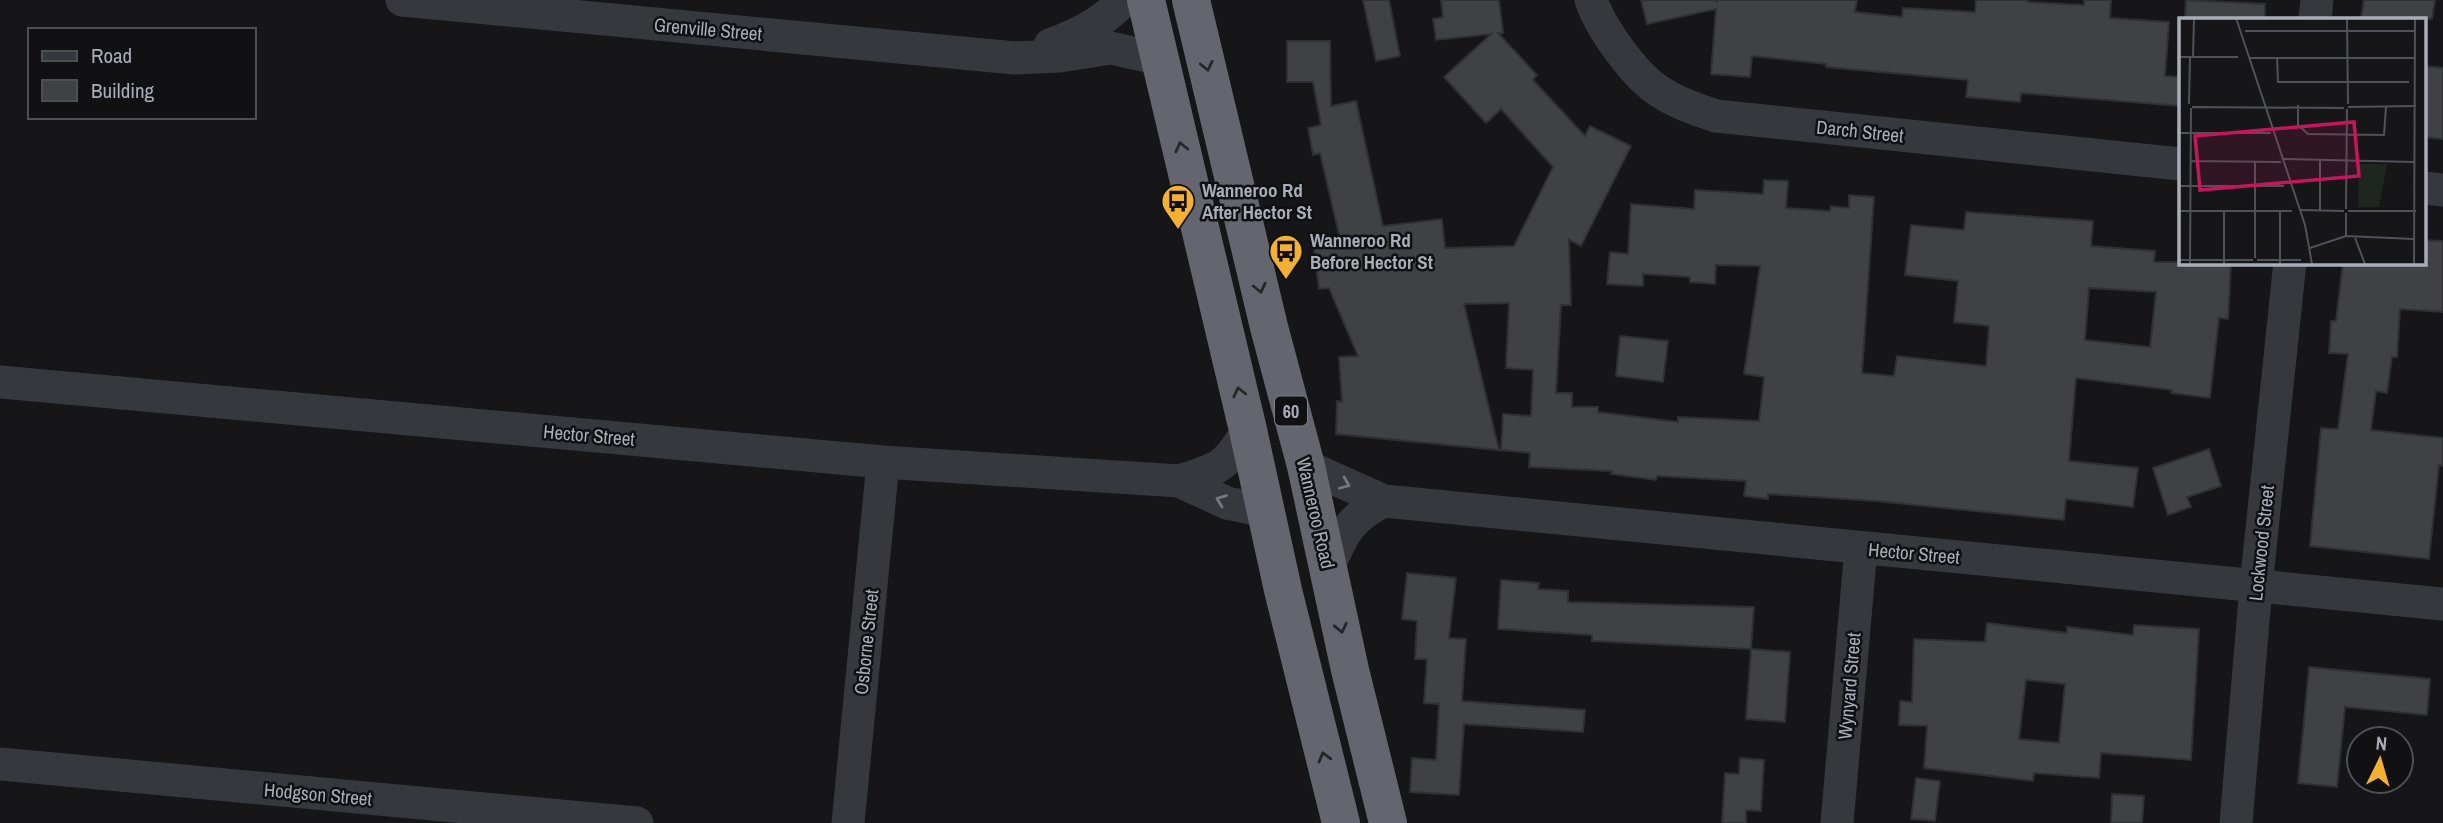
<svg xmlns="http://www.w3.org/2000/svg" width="2443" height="823" font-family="'Archivo Narrow',sans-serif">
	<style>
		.building { fill: #404145; stroke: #303034; stroke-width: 2; fill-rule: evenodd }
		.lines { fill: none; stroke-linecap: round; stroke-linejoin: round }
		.minor { stroke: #37383d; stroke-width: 33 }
		.highway { stroke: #63666e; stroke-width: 38 }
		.oneway { stroke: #26262a }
		.oneway2 { stroke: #757881 }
		.labels { text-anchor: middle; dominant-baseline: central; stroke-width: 5; stroke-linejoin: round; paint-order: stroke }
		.shield { fill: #111113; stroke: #7b7e86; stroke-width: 2 }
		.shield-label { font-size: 18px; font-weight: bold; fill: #a8adb8 }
		.street-label { font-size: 19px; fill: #a8adb8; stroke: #111113 }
		.poi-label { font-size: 19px; font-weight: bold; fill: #a8adb8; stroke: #111113; text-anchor: start }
		.inset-road { fill: none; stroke: #505258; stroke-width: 2 }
		.view { fill: #c2185b; fill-opacity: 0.15; stroke: #c2185b; stroke-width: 3.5 }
		.inset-edge { fill: none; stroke: #a8adb8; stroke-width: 3.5 }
	</style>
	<rect width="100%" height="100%" fill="#161618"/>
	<path class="building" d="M1363,0H1389L1400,56L1376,61Z
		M1441,0H1499L1503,33H1498L1537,75L1533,80L1585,136L1590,126L1631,146L1581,246L1569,240L1571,305H1561L1556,393H1572V407H1598V412L1678,422V417L1759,421L1764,377L1744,374L1760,266L1716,265L1715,284L1690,282V277L1643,274V286L1607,284L1610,252L1628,254L1631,204L1694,209L1695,190L1763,194L1764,180L1788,181L1786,208L1830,211L1831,206L1849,208V195L1874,197L1862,373L1894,376L1897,356L1986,366L1989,326L1954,322L1958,281L1905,275L1911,225L1964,230L1966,212L2093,221L2091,246L2155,251L2154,262H2231L2228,319L2219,318L2210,398L2171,393L2172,390L2076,378L2069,461L2138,468L2133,507L2066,499L2064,520L1876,501L1768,494V499L1744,496L1746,481L1657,476L1656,480L1611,474L1612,471L1529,467L1530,453L1501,450L1503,414L1531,416L1533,370L1506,368L1509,303L1464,304L1499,450L1336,434L1337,401L1342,402L1339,357L1358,356L1329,288L1319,289L1313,243L1340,239L1320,153L1313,155L1308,128L1321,125L1313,82H1287V41H1330L1331,106L1356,101L1383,226L1442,219L1445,248L1514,246L1553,167L1501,109L1486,123L1444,77L1491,34L1436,40L1433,19L1443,17ZM2089,288L2156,292L2150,347L2085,340Z
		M1641,0H1717V3V0H1857L1855,12L1902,17L1903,8L1975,12L1976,0H2028V2L2084,5V0H2111L2110,18L2169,22L2165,76L2180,77V106L2021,93L2020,102L1966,97L1968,80L1826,67V64L1752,56L1750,77L1711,74L1716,9L1647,24Z
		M2186,0L2265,4V19H2185Z
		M2364,0H2435L2432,19H2361Z
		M2424,66L2443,68V139L2424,137Z
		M2424,240L2443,241V312L2400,309L2397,357H2392L2387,393L2376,391L2371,430L2443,438V466L2439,465L2429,559L2310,546L2321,428L2338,429L2348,354L2329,353L2331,321H2336L2343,262H2424Z
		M1620,336L1668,341L1663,382L1616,376Z
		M2209,449L2221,486L2187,497L2191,507L2168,515L2153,468Z
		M1407,573L1456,578L1449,638L1466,639L1462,701L1585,710L1583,732L1464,724L1459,795L1410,792L1412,758L1436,760L1439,704L1424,703L1427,659H1415L1417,621L1402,619Z
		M1501,580L1539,583L1538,589L1568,591V602L1754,607L1751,649L1592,641V635L1498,629Z
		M1987,623L2067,633V627L2133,635L2134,625L2199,629L2191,760L2101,753L2099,778L2034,773L2033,781L1924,768L1927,726L1899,725L1900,701L1912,702L1914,639L1985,642ZM2026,680L2065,684L2059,743L2019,739Z
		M1751,649L1790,652L1785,722L1746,719Z
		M2309,667L2430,679L2427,715L2345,707L2337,787L2298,783Z
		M1740,758L1764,760L1761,811L1746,810V823H1722L1725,773L1739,774Z
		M1916,778L1940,781L1935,821L1911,819Z
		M2112,794L2144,796L2142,823H2111Z"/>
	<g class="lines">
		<path class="minor" d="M402,0L1015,58L1060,56L1111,48L1160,59
			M1591,0C1600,27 1633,73 1656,89C1674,102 1695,109 1716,116L2180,164
			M2315,19L2317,0
			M1050,45C1079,34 1102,23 1124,0
			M2424,188L2443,190
			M0,382L883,462L1179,481L1227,503L1266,511
			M1306,466L1384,501L2443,604
			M1179,481C1220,468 1225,468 1248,430
			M1328,568C1343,534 1349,518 1384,501
			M0,764L637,823
			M848,823L883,462
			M1837,823L1861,548
			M2236,823L2256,586L2290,262"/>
		<path class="highway" d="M1146,0L1248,430L1283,590L1341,823
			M1191,0L1269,327L1306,466L1350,670L1388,823"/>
	</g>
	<defs><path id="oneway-chevron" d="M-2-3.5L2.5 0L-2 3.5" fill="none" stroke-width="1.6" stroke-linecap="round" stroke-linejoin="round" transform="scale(1.75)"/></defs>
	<g class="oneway">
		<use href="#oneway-chevron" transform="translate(1207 66) rotate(77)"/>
		<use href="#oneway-chevron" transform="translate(1181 147) rotate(-103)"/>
		<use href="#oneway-chevron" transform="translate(1260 288) rotate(77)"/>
		<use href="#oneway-chevron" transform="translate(1239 392) rotate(-103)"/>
		<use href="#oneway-chevron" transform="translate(1341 628) rotate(78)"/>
		<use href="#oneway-chevron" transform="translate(1324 757) rotate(-105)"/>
	</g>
	<g class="oneway2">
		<use href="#oneway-chevron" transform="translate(1345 484) rotate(23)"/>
		<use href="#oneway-chevron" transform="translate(1221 500) rotate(-159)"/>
	</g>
	<defs>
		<symbol id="bus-pin" viewBox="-11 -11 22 30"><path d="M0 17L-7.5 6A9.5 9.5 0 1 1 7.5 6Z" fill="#f2b134" stroke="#111113"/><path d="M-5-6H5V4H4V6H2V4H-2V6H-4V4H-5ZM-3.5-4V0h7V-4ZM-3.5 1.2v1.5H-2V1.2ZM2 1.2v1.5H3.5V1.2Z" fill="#111"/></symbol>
	</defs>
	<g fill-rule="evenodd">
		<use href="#bus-pin" x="1159" y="182" width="38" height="52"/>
		<use href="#bus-pin" x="1267" y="232" width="38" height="52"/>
	</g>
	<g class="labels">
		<rect class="shield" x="1275" y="396.5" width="32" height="29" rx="5"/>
		<g class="shield-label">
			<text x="1291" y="411">60</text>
		</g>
		<g class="street-label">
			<text transform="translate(708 29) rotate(5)">Grenville Street</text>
			<text transform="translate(1860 131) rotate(6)">Darch Street</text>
			<text transform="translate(589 435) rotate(5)">Hector Street</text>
			<text transform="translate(1316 513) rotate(77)">Wanneroo Road</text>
			<text transform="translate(2261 543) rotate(-84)">Lockwood Street</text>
			<text transform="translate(1914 553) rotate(5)">Hector Street</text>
			<text transform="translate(866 642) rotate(-84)">Osborne Street</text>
			<text transform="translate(1849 686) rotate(-85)">Wynyard Street</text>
			<text transform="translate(318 794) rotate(5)">Hodgson Street</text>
		</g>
		<g class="poi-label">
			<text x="1202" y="190">Wanneroo Rd<tspan x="1202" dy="22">After Hector St</tspan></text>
			<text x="1310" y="240">Wanneroo Rd<tspan x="1310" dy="22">Before Hector St</tspan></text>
		</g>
	</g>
	<g transform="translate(2179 18)">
		<rect width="247" height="247" fill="#161618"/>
		<path d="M180,146H208L200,189H179Z" fill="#1e261f"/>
		<path class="inset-road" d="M57,0L126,207L133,246M168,0L169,86M66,13H237M0,39H59M14,39L15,0M98,39L99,64H230M71,40H237M10,86L11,39M119,87V107L129,116L205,117L207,89M13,89L165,90M169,89L237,88M0,115H92M104,141L235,144M11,143L102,144M141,143V193M0,168H105M167,191L168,91M122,192L165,193M0,193H113M101,193V246M169,193H237M167,195V218M176,220L186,246M131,230L167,218L235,221M76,240V143M0,242H74M78,242H122M11,246L12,90M45,246V193M235,246L236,0"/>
		<path class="view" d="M175,104L180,158L21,172L16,118Z"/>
		<rect width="247" height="247" class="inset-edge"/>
	</g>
	<rect x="28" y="28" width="228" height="91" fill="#111113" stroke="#4d4f55" stroke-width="2"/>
	<rect x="42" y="51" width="35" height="10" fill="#37383d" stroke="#4d4f55" stroke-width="2"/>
	<text x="91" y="63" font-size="21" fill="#a8adb8">Road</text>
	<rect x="42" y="80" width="35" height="21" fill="#404145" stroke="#4d4f55" stroke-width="2"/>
	<text x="91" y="98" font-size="21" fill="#a8adb8">Building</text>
	<g transform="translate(2380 760) rotate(5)"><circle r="33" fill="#111113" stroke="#4d4f55" stroke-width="2"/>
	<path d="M0-5L12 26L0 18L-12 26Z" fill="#f2b134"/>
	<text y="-10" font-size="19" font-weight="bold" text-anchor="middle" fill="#a8adb8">N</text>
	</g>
</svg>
